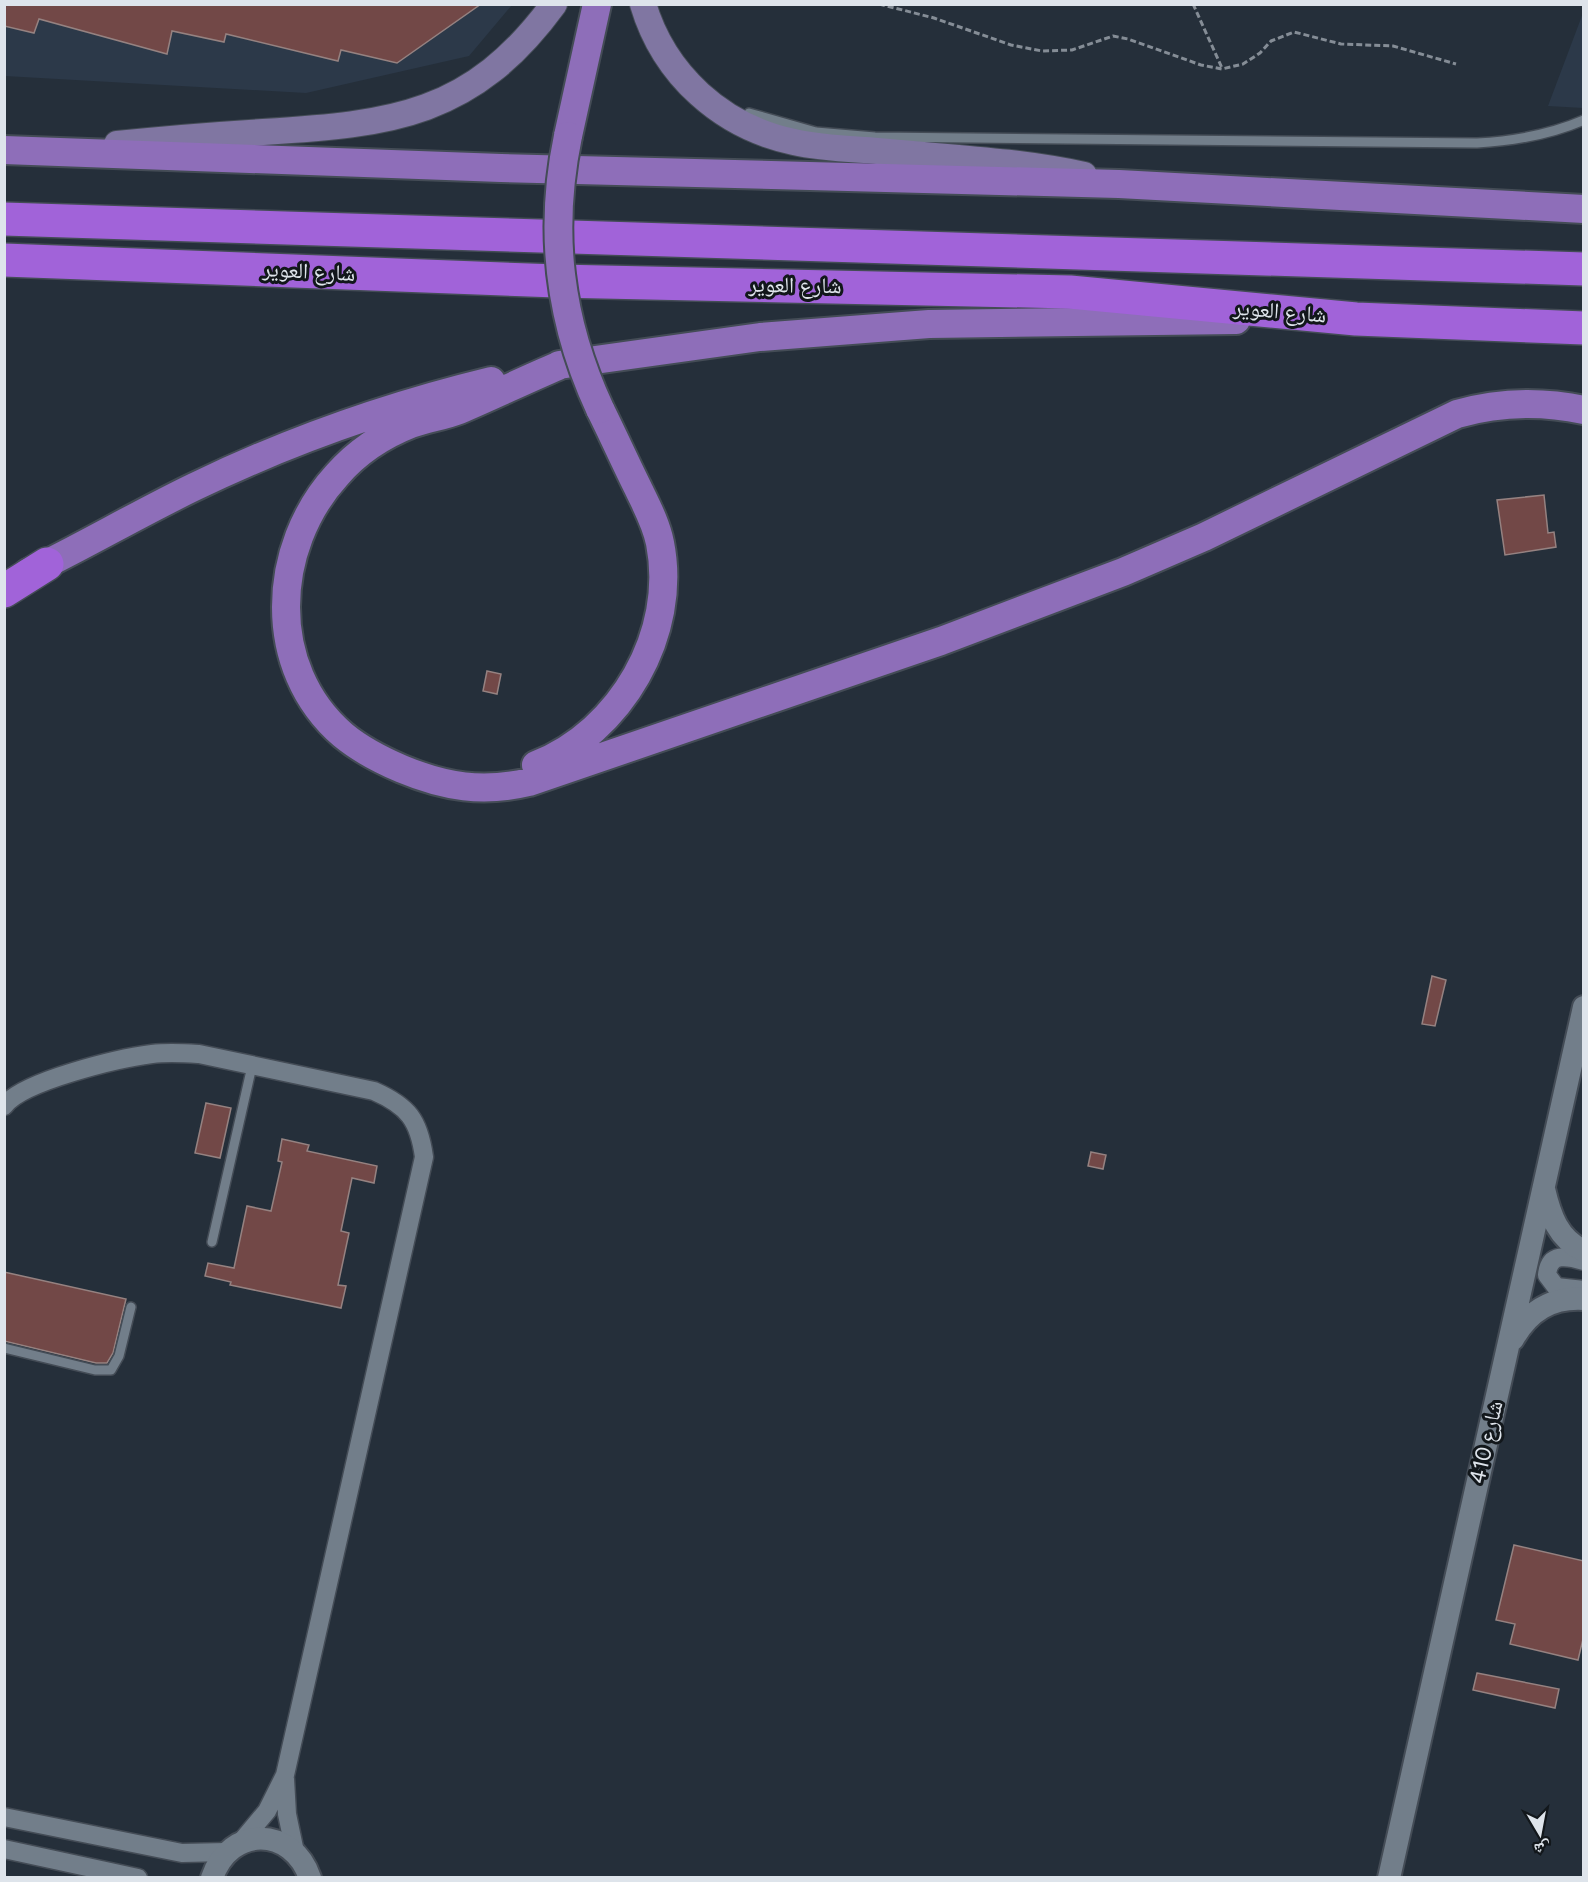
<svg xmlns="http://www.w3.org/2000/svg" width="1588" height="1882" font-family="Figtree,'Noto Naskh Arabic',sans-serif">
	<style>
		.built { fill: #2c3949 }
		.building { fill: #724847; stroke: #958281; stroke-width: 1.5 }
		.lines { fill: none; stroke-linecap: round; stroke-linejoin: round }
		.service-casing { stroke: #444c56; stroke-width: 12 }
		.minor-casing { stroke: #444c56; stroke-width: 21 }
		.tertiary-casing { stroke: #444c56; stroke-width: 26 }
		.secondary-casing { stroke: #444c56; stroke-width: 28 }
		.primary-casing { stroke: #444c56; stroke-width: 32 }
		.motorway-casing { stroke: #444c56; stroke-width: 36 }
		.path { stroke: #858d96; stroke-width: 3; stroke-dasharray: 6 3; stroke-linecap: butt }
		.service { stroke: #727e8a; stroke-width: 9 }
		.minor { stroke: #727e8a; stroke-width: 18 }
		.tertiary { stroke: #727e8a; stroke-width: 22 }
		.secondary { stroke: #8076a2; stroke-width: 26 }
		.primary { stroke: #8e6eb9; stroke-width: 28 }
		.motorway { stroke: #a163d9; stroke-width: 33 }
		.primary-bridge-casing { stroke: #444c56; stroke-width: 32; stroke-linecap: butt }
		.primary-bridge { stroke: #8e6eb9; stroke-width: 28 }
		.labels { text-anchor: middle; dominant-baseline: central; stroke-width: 6; stroke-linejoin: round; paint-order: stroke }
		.street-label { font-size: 22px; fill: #dee4eb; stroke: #12171b }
	</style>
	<rect width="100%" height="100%" fill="#252f3a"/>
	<path class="built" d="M4,5H512L469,56L306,93L5,76Z
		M1583,13V108L1548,106Z"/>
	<path class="building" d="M4,4H481L397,63L341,50L338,61L226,34L224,42L172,31L167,54L39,19L34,33L4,26Z
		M1544,495L1548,533L1554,532L1556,547L1505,555L1497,500Z
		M487,671L501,674L497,694L483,691Z
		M1432,976L1446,980L1435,1026L1422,1024Z
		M206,1103L231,1108L220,1158L195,1153Z
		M282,1139L309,1145L307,1151L377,1166L374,1183L352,1178L341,1231L349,1233L338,1285L346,1286L341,1308L230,1285L231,1282L205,1276L208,1263L234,1268L247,1206L271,1211L282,1162L278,1161Z
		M1091,1152L1106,1155L1103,1169L1088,1166Z
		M4,1272L126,1299L113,1353L107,1363H96L4,1341Z
		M1514,1545L1584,1561V1635L1578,1660L1510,1644L1515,1624L1496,1620Z
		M1477,1673L1559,1689L1555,1708L1473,1690Z"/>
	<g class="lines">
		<defs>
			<path id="service" d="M749,113L816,132L875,137L1477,143C1514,141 1549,135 1584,120
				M212,1242L252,1066
				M4,1348L95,1370H111L119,1356L131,1307"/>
			<path id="minor" d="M4,1106C22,1081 120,1058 152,1054C168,1052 183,1053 199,1054L374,1091C408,1106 419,1120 424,1157L285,1775L267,1811L241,1842
				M1584,1261C1567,1256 1549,1252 1547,1275L1556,1287L1584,1290
				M285,1779L287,1814L295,1852
				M4,1817L182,1853L227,1852
				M4,1849L138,1878"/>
			<path id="tertiary" d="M1544,1189C1550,1215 1558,1239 1584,1251
				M1513,1339C1529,1311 1551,1297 1584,1299
				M212,1878C230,1825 292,1826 310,1878
				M1389,1878L1584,1007"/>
			<path id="secondary" d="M643,4C664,75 722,127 794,142C825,149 858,149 889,152C954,158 1020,161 1084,175
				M117,144C165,139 214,135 263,132C392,124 472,116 554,4"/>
			<path id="primary" d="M568,136L597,4
				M4,150L501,168L1119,184L1584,209
				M559,365L760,337L929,324L1236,320
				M558,366C525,380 492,396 459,410C444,416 427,418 411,424C383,435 357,452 337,475C271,547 265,668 343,735C361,750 381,760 402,769C445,787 483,793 529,782L941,641L1123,572L1204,537L1457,414C1499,402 1541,401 1584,410
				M28,573C84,546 138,514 194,487C289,441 388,406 491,381
				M536,765C621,732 678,633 660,543C656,523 646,505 638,488C625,462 613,435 600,409"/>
			<path id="motorway" d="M4,219L1584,269
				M4,260L557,281L1070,292L1356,319L1584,328
				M4,591L47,564"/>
		</defs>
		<use href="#service" class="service-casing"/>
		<use href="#minor" class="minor-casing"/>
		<use href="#tertiary" class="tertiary-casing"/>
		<use href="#secondary" class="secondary-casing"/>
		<use href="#primary" class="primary-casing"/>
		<use href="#motorway" class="motorway-casing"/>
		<path class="path" d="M879,4L934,18L1011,45L1042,51L1072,50L1113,36L1128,39L1201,65L1222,69L1243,64L1260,53L1271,41L1294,32L1341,44L1393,46L1456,64
			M1193,4L1222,68"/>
		<use href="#service" class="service"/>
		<use href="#minor" class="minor"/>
		<use href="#tertiary" class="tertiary"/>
		<use href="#secondary" class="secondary"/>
		<use href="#primary" class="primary"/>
		<use href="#motorway" class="motorway"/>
		<defs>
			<path id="primary-bridge" d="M568,136C548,232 559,321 600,409"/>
		</defs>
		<use href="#primary-bridge" class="primary-bridge-casing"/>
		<use href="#primary-bridge" class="primary-bridge"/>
	</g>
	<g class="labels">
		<g class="street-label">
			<text transform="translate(309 271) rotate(3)">شارع العوير</text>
			<text transform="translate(795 285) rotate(1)">شارع العوير</text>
			<text transform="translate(1280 311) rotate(5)">شارع العوير</text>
			<text transform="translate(1486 1442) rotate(-77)">شارع 410</text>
		</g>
	</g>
	<rect width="1588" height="1882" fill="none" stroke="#dee4eb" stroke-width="12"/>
	<g transform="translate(1540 1834) rotate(170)" stroke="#12171b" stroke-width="4.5" paint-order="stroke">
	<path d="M0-4.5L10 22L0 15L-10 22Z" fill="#dee4eb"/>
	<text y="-9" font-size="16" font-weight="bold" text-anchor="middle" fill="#dee4eb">ش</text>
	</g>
</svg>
